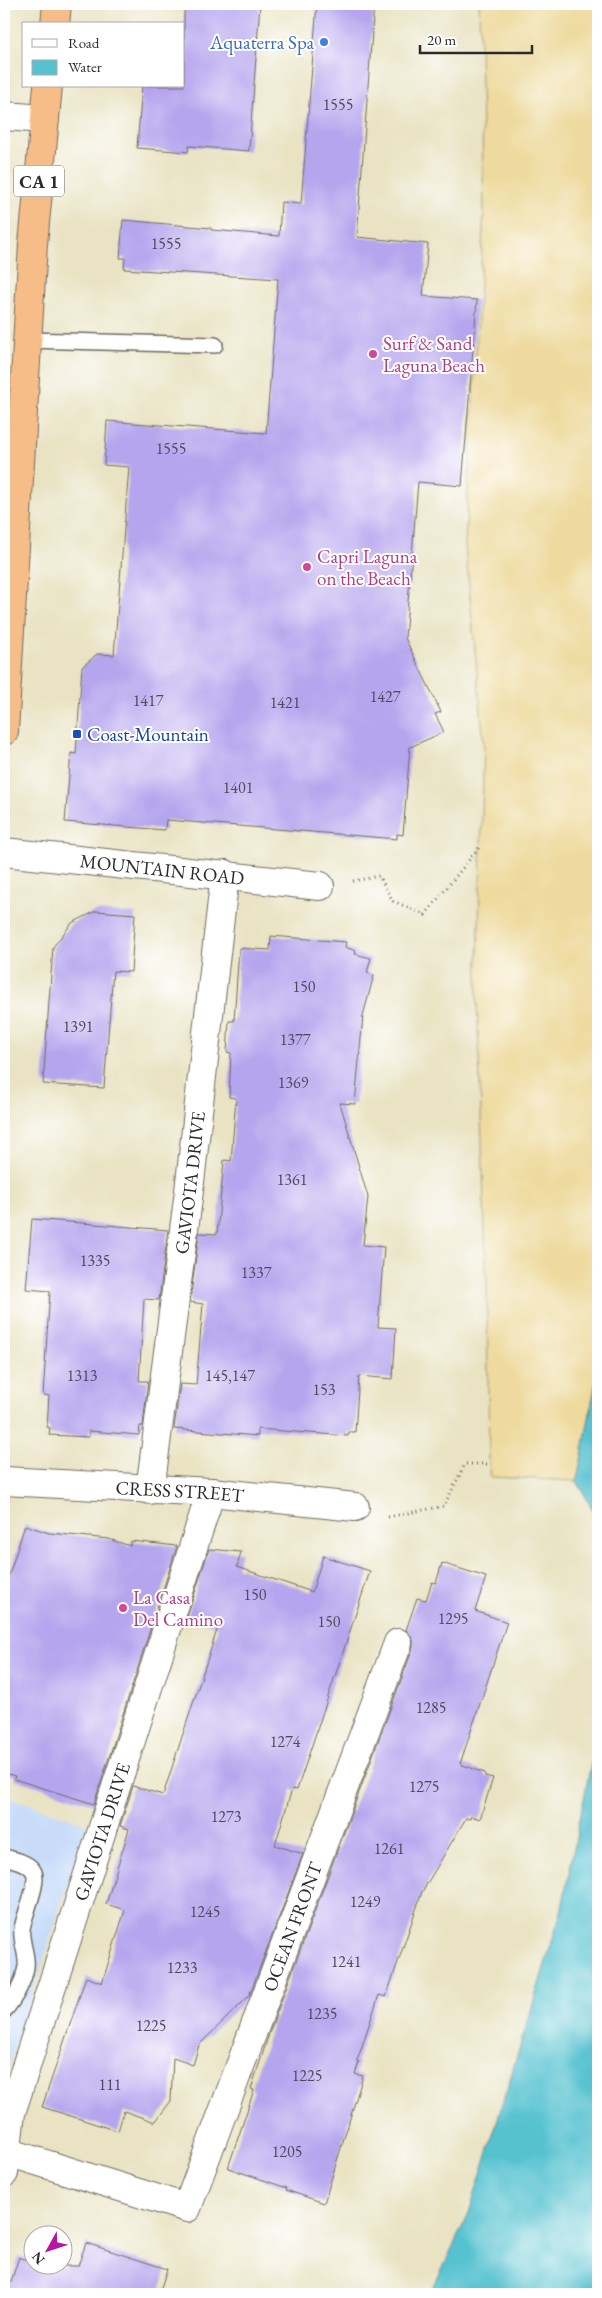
<svg xmlns="http://www.w3.org/2000/svg" width="602" height="2298" font-family="'EB Garamond',serif">
	<style>
		.built { fill: #c8dcf9 }
		.sand { fill: #eeda9e; stroke: #8c8264 }
		.water { fill: #56c2d0; stroke: #40767e }
		.building { fill: #b5a5ee }
		.lines { fill: none; stroke-linecap: round; stroke-linejoin: round }
		.service-casing { stroke: #6e6b60; stroke-width: 18 }
		.minor-casing { stroke: #6e6b60; stroke-width: 30 }
		.tertiary-casing { stroke: #6e6b60; stroke-width: 30 }
		.trunk-casing { stroke: #6e6b60; stroke-width: 30 }
		.path { stroke: #6e6b60; stroke-width: 3; stroke-dasharray: 1 4; stroke-linecap: butt }
		.service { stroke: #fff; stroke-width: 15 }
		.minor { stroke: #fff; stroke-width: 28 }
		.tertiary { stroke: #fff; stroke-width: 28 }
		.trunk { stroke: #f7bd88; stroke-width: 28 }
		.shop-dot { fill: #3f7fe0; stroke: #fff; stroke-width: 2 }
		.hotel-dot { fill: #d1479c; stroke: #fff; stroke-width: 2 }
		.transit-dot { fill: #1a4fb4; stroke: #fff; stroke-width: 2 }
		.labels { text-anchor: middle; dominant-baseline: central; stroke-width: 4; stroke-linejoin: round; paint-order: stroke }
		.number-label { font-size: 16px; fill: #4e4a5c }
		.shield { fill: #fff; stroke: #6b6b6b; stroke-width: 1 }
		.shield-label { font-size: 18px; font-weight: bold; fill: #2b2b2b }
		.shop-label { font-size: 19px; fill: #366cbe; stroke: #fff; text-anchor: end }
		.hotel-label { font-size: 19px; fill: #b23c85; stroke: #fff; text-anchor: start }
		.transit-label { font-size: 19px; fill: #164399; stroke: #fff; text-anchor: start }
		.street-label { font-size: 19px; fill: #2b2b2b; stroke: #fff }
	</style>
	<rect width="100%" height="100%" fill="#fff"/>
	<filter id="ink" filterUnits="userSpaceOnUse"><feTurbulence type="fractalNoise" baseFrequency=".02" numOctaves="2"/><feDisplacementMap in="SourceGraphic" scale="10" xChannelSelector="R" yChannelSelector="G"/><feConvolveMatrix kernelMatrix="1 2 1 2 8 2 1 2 1" color-interpolation-filters="sRGB"/></filter>
	<filter id="wash" filterUnits="userSpaceOnUse"><feTurbulence type="fractalNoise" baseFrequency=".0096" numOctaves="4" result="noise"/><feDisplacementMap in="SourceGraphic" scale="20" xChannelSelector="R" yChannelSelector="G"/><feGaussianBlur stdDeviation="1.12" result="paint"/><feColorMatrix in="noise" values="0 0 0 0 0 0 0 0 0 0 0 0 0 0 0 0 0 1.4 0 .05"/><feComposite in="paint" operator="in"/></filter>
	<g filter="url(#wash)">
		<rect width="100%" height="100%" fill="#e9e3c3"/>
		<path class="built" d="M4,1796L88,1824L4,2079Z"/>
		<path class="sand" d="M479,4H598V1371L577,1481L491,1477L489,1464L487,1289L477,996L484,744L465,545L484,212Z"/>
		<path class="water" d="M598,1371V1519L577,1481Z
			M598,1708V2294H430L469,2213L561,1912L593,1754Z"/>
		<g id="blocks">
			<path class="building" d="M184,4H260L249,151L189,146L188,152L137,148L142,86H184Z
				M317,4H374L357,237L428,244L423,296L477,300L462,486L418,482L405,638L441,712L435,714L444,732L410,747L403,835L397,834V839L166,820L165,830L65,822L71,753L76,754L82,667L97,654L114,655L129,467L104,465L107,421L266,433L278,279L124,269L125,258H120L123,220L211,228V230L279,236L281,202L301,204Z
				M96,911L135,914L131,972L113,971L104,1088L43,1084L53,947L72,923Z
				M271,936L346,942L345,947L356,951L355,954L371,958L367,973L374,975L363,1016L355,1104L340,1103L368,1197L363,1245L384,1247L378,1327L396,1328L393,1379L359,1376L355,1432H349L348,1436L258,1429V1436L174,1429L180,1384L196,1385L203,1304L190,1302L199,1233L217,1234L224,1160L231,1161L236,1098L229,1097L231,1053L227,1052L229,1021H234L239,948L270,950Z
				M32,1219L168,1230L159,1300L144,1299L139,1381H148L143,1426H140L139,1435L89,1431V1437L49,1435L50,1428L47,1427L49,1396L43,1395L50,1291L26,1289Z
				M25,1525L49,1533L109,1539L130,1546L131,1541L177,1546L94,1804L14,1779L15,1776L4,1773V1573L9,1575Z
				M209,1549L241,1552L237,1567L312,1592L323,1556L370,1571L297,1790L292,1789L275,1845L303,1854L249,1996L199,2045L193,2065L173,2058L171,2101L155,2122L124,2111L118,2131L42,2107L86,1977L102,1983L125,1910L106,1904L129,1829L120,1826L133,1786L163,1795L218,1627L187,1617Z
				M442,1563L486,1577L475,1611L507,1622L460,1764L485,1773V1776L493,1778L480,1819L471,1816L470,1819L466,1818L422,1892L386,1997L379,1995L357,2061L359,2062L355,2074L363,2076L324,2203L286,2190L287,2188L228,2168L254,2090L251,2089L270,2031L413,1648V1640L406,1630L417,1598L426,1600L432,1582L436,1583Z
				M86,2243L167,2269L159,2294H7L19,2257L32,2262V2266H78Z"/>
		</g>
	</g>
	<g filter="url(#ink)">
		<use href="#blocks" fill-opacity="0" stroke="#6e6b60" stroke-width="1"/>
		<g class="lines">
			<defs>
				<path id="service" d="M27,340L215,345
					M4,1857C14,1860 29,1862 34,1872C39,1883 24,1915 22,1929C20,1941 28,1955 26,1967C23,1985 15,1998 4,2011"/>
				<g id="minor">
					<path id="s1" d="M4,852L320,886"/>
					<path id="s2" d="M4,1481L211,1492L355,1507"/>
					<path id="s3" d="M150,1490L189,1191L225,874"/>
					<path id="s4" d="M4,2151L187,2208L398,1643"/>
					<path id="s5" d="M4,2173L11,2113L211,1492"/>
				</g>
				<path id="tertiary" d="M4,116L45,119"/>
				<path id="trunk" d="M55,24L57,4
					M4,731L33,244L48,86"/>
			</defs>
			<use href="#service" class="service-casing"/>
			<use href="#minor" class="minor-casing"/>
			<use href="#tertiary" class="tertiary-casing"/>
			<use href="#trunk" class="trunk-casing"/>
			<path class="path" d="M353,881L379,876L393,901L425,915L481,845
				M388,1517L444,1506L465,1464H489"/>
			<use href="#service" class="service"/>
			<use href="#minor" class="minor"/>
			<use href="#tertiary" class="tertiary"/>
			<use href="#trunk" class="trunk"/>
		</g>
	</g>
	<circle class="shop-dot" cx="324" cy="42" r="5"/>
	<g class="hotel-dot">
		<circle cx="373" cy="354" r="5"/>
		<circle cx="307" cy="567" r="5"/>
		<circle cx="123" cy="1608" r="5"/>
	</g>
	<rect class="transit-dot" x="72" y="729" width="10" height="10" rx="2.5"/>
	<g class="labels">
		<g class="number-label">
			<text x="338" y="104">1555</text>
			<text x="166" y="243">1555</text>
			<text x="171" y="448">1555</text>
			<text x="385" y="696">1427</text>
			<text x="148" y="700">1417</text>
			<text x="285" y="702">1421</text>
			<text x="238" y="787">1401</text>
			<text x="304" y="986">150</text>
			<text x="78" y="1026">1391</text>
			<text x="295" y="1039">1377</text>
			<text x="293" y="1082">1369</text>
			<text x="292" y="1179">1361</text>
			<text x="95" y="1260">1335</text>
			<text x="256" y="1272">1337</text>
			<text x="82" y="1375">1313</text>
			<text x="230" y="1375">145,147</text>
			<text x="324" y="1389">153</text>
			<text x="255" y="1594">150</text>
			<text x="453" y="1618">1295</text>
			<text x="329" y="1621">150</text>
			<text x="431" y="1707">1285</text>
			<text x="285" y="1741">1274</text>
			<text x="424" y="1786">1275</text>
			<text x="226" y="1816">1273</text>
			<text x="389" y="1848">1261</text>
			<text x="365" y="1901">1249</text>
			<text x="205" y="1911">1245</text>
			<text x="346" y="1961">1241</text>
			<text x="182" y="1967">1233</text>
			<text x="322" y="2013">1235</text>
			<text x="151" y="2025">1225</text>
			<text x="307" y="2075">1225</text>
			<text x="110" y="2084">111</text>
			<text x="287" y="2151">1205</text>
		</g>
		<rect class="shield" x="14" y="165.5" width="50" height="31" rx="4"/>
		<g class="shield-label">
			<text x="39" y="181">CA 1</text>
		</g>
		<g class="shop-label">
			<text x="314" y="42">Aquaterra Spa</text>
		</g>
		<g class="hotel-label">
			<text x="383" y="343">Surf &amp; Sand<tspan x="383" dy="22">Laguna Beach</tspan></text>
			<text x="317" y="556">Capri Laguna<tspan x="317" dy="22">on the Beach</tspan></text>
			<text x="133" y="1597">La Casa<tspan x="133" dy="22">Del Camino</tspan></text>
		</g>
		<g class="transit-label">
			<text x="87" y="734">Coast-Mountain</text>
		</g>
		<g class="street-label">
			<text stroke="none"><textPath href="#s1" startOffset="159">MOUNTAIN ROAD</textPath></text>
			<text stroke="none"><textPath href="#s3" startOffset="310">GAVIOTA DRIVE</textPath></text>
			<text stroke="none"><textPath href="#s2" startOffset="176">CRESS STREET</textPath></text>
			<text stroke="none"><textPath href="#s5" startOffset="356">GAVIOTA DRIVE</textPath></text>
			<text stroke="none"><textPath href="#s4" startOffset="492">OCEAN FRONT</textPath></text>
		</g>
	</g>
	<rect width="602" height="2298" fill="none" stroke="#fff" stroke-width="20"/>
	<rect x="22" y="22" width="162" height="65" fill="#ffffff" stroke="#aaaaaa"/>
	<rect x="32" y="39" width="25" height="8" fill="#ffffff" stroke="#aaaaaa"/>
	<text x="68" y="48" font-size="15" fill="#2b2b2b">Road</text>
	<rect x="32" y="60" width="25" height="15" fill="#56c2d0" stroke="#aaaaaa"/>
	<text x="68" y="72" font-size="15" fill="#2b2b2b">Water</text>
	<g transform="translate(48 2250) rotate(230)"><circle r="24" fill="#ffffff" stroke="#aaaaaa"/>
	<path d="M0-4L9 19L0 12L-9 19Z" fill="#b5179e"/>
	<text y="-8" font-size="14" font-weight="bold" text-anchor="middle" fill="#2b2b2b">N</text>
	</g>
	<path d="M420 45v8h112v-8" fill="none" stroke="#2b2b2b" stroke-width="2.5"/>
	<text x="427" y="45" font-size="15" fill="#2b2b2b" stroke="#ffffff" stroke-width="4" paint-order="stroke">20 m</text>
</svg>
